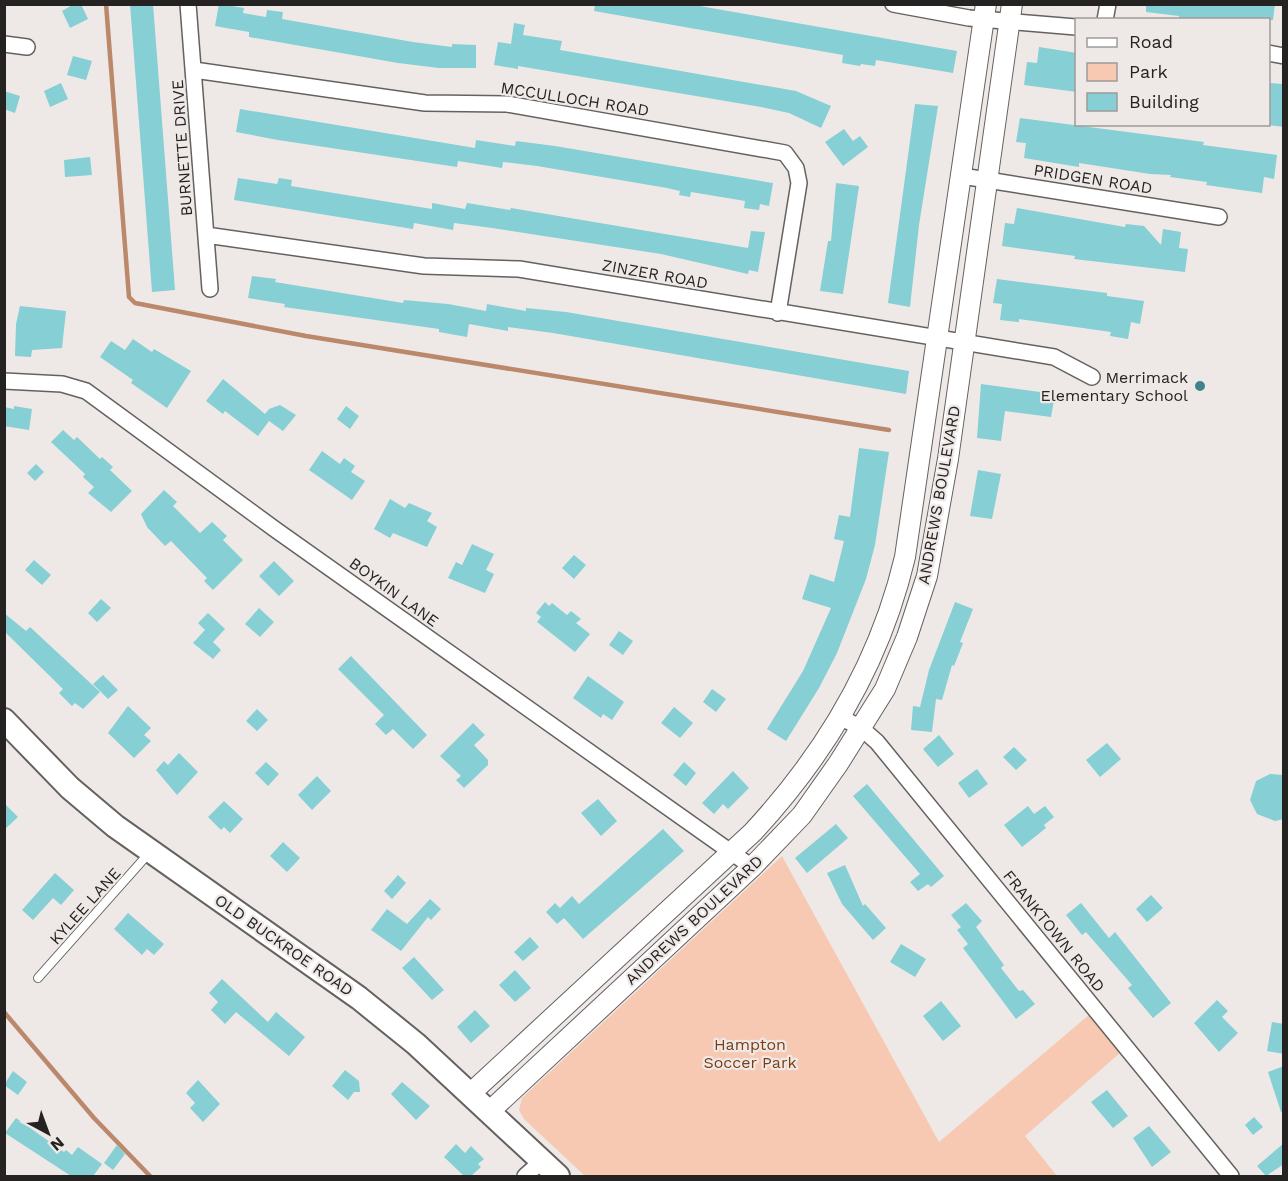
<svg xmlns="http://www.w3.org/2000/svg" width="1288" height="1181" font-family="'Work Sans',sans-serif">
	<style>
		.green { fill: #f7c9b2 }
		.lines { fill: none; stroke-linecap: round; stroke-linejoin: round }
		.stream { stroke: #bb886c; stroke-width: 4.5 }
		.building { fill: #85cfd5 }
		.service-casing { stroke: #65615f; stroke-width: 10 }
		.minor-casing { stroke: #65615f; stroke-width: 18 }
		.tertiary-casing { stroke: #65615f; stroke-width: 22 }
		.secondary-casing { stroke: #65615f; stroke-width: 26 }
		.service { stroke: #fff; stroke-width: 8 }
		.minor { stroke: #fff; stroke-width: 15 }
		.tertiary { stroke: #fff; stroke-width: 20 }
		.secondary { stroke: #fff; stroke-width: 22 }
		.poi-dot { fill: #3d858a; stroke: #eee9e7; stroke-width: 2 }
		.labels { text-anchor: middle; dominant-baseline: central; stroke-width: 4.5; stroke-linejoin: round; paint-order: stroke }
		.street-label { font-size: 16px; fill: #252322; stroke: #eee9e7 }
		.poi-label { font-size: 16px; fill: #252322; stroke: #eee9e7; text-anchor: end }
		.park-label { font-size: 16px; fill: #7d3c12; stroke: #eee9e7 }
	</style>
	<rect width="100%" height="100%" fill="#eee9e7"/>
	<path class="green" d="M782,856L939,1142L1090,1014L1121,1052L1025,1136L1057,1176H585L524,1119L519,1110L522,1098Z"/>
	<g class="lines">
		<path class="stream" d="M106,4L129,297L135,303L306,336L889,430
			M4,1012L94,1118L150,1176"/>
	</g>
	<path class="building" d="M74,4H81L88,19L70,28L62,11Z
		M130,4H153L175,290L152,292Z
		M219,4L244,8L243,13L266,17L267,10L283,12L282,19L413,42L452,47V44L476,45V68H439L398,63L249,37V32L215,26Z
		M595,4H688L957,51L953,73L876,60L875,66L861,64L860,66L842,63L843,55L594,11Z
		M1146,4H1275L1273,20H1179V16L1146,12Z
		M514,23L525,25L523,35L562,41L560,50L796,91L831,106L821,128L789,113L761,107L518,66V69L494,65L498,42L511,44Z
		M1039,47L1077,53V92L1024,85L1027,62L1037,63Z
		M73,56L92,61L86,80L67,75Z
		M61,83L68,99L50,107L44,91Z
		M1270,83L1284,84V127L1269,125Z
		M4,91L20,96L15,113L4,109Z
		M915,104L938,106L919,225L910,307L888,303Z
		M240,109L475,148L476,140L515,146L516,141L555,146L773,183L769,206L760,204L759,210L744,208L745,201L691,192L690,197L679,195L680,191L667,188L537,166L503,162L502,168L458,161L457,167L278,140L236,132Z
		M1020,118L1204,142L1203,145L1277,155L1274,179L1264,177L1262,193L1206,185L1207,182L1170,177L1171,175L1150,174L1079,163V167L1024,158L1026,143L1016,142Z
		M844,129L853,141L860,136L868,147L843,166L825,142Z
		M90,157L92,175L65,177L64,160Z
		M238,178L277,184L279,178L292,180L291,186L432,209V203L465,209L467,203L510,210L511,208L748,248L751,231L765,232L758,272L749,270L748,274L661,254L492,228L454,223L453,230L414,223L413,229L234,200Z
		M836,183L859,186L843,294L820,291L828,241H831Z
		M1017,208L1125,227L1126,224L1144,226L1161,245L1163,229L1181,232L1179,248L1188,249L1185,272L1074,259L1075,256L1002,246L1005,223L1014,224Z
		M252,276L276,279L275,282L403,303L404,300L448,304L486,311L487,304L526,311V308L566,312L909,371L906,394L553,333L508,327V331L469,324L467,337L439,332V329L284,307L285,304L248,298Z
		M997,279L1107,293V296L1144,301L1140,324L1131,322L1128,339L1110,336L1111,332L1019,319V322L1000,320L1002,304L993,303Z
		M20,306L66,311L62,348L32,350L31,357L15,356L16,324Z
		M133,339L152,352L154,349L191,371L167,408L131,383L133,380L100,357L111,341L125,350Z
		M223,379L265,414L269,409L280,405L296,415L283,431L269,421L258,436L225,411L223,414L206,401Z
		M981,384L1055,394L1051,417L1005,411L1001,441L977,438Z
		M14,406L32,409L29,430L4,426V407L14,409Z
		M346,406L359,416L350,429L337,419Z
		M63,430L74,440L77,437L100,459L102,457L113,467L110,470L132,491L111,512L88,493L94,487L83,477L85,474L51,442Z
		M859,448L889,452L875,545L866,579L837,653L819,688L786,741L767,729L803,671L831,608L802,599L810,574L834,582L844,541L834,539L839,515L850,517Z
		M322,451L340,464L344,458L355,466L351,472L365,481L352,500L309,470Z
		M36,464L44,472L35,481L27,473Z
		M978,470L1001,474L992,519L970,516Z
		M164,490L177,502L173,506L200,533L212,522L227,536L223,540L243,560L213,590L204,581L207,578L171,541L165,546L147,527L141,514Z
		M390,499L405,508L409,503L432,513L427,521L437,527L427,547L393,533L390,538L374,529Z
		M472,544L494,554L486,570L494,574L485,593L448,578L456,562L462,565Z
		M574,555L586,565L574,579L562,568Z
		M34,560L51,575L42,585L25,570Z
		M274,561L294,581L279,596L259,576Z
		M101,599L111,608L97,622L88,613Z
		M545,602L549,606L552,603L567,615L571,611L581,619L576,623L590,634L575,652L537,622L541,617L536,613Z
		M955,602L973,609L960,642L963,643L954,666L952,665L942,700L936,699L932,732L911,730L913,706L920,707L929,670Z
		M259,608L274,622L260,637L245,624Z
		M4,613L26,631L30,627L100,692L83,709L75,703L72,706L59,693L63,689L7,634L4,629Z
		M208,613L225,629L213,642L221,650L213,659L193,643L205,630L198,623Z
		M619,631L633,641L623,655L609,645Z
		M351,656L427,735L413,749L393,729L386,735L375,724L384,715L338,669Z
		M103,675L118,690L108,699L93,684Z
		M588,676L624,702L612,720L603,714L601,718L573,698Z
		M712,689L726,699L716,712L703,702Z
		M128,706L151,728L144,735L151,741L134,758L108,733Z
		M674,707L693,723L680,738L661,723Z
		M257,709L268,720L257,731L246,721Z
		M473,723L485,735L474,745L488,760V765L464,788L456,780L461,776L440,756Z
		M939,735L954,754L938,767L923,749Z
		M1107,743L1121,759L1100,777L1086,760Z
		M1014,747L1027,760L1016,770L1003,757Z
		M179,753L198,772L177,795L156,770L164,761L168,765Z
		M266,762L279,774L268,786L255,773Z
		M684,762L696,773L686,786L673,775Z
		M977,769L988,784L969,798L958,783Z
		M733,771L749,788L728,809L723,804L714,814L702,803Z
		M1270,774L1284,775V819L1275,821L1257,814L1250,800L1256,781Z
		M317,776L331,791L312,810L298,795Z
		M867,784L944,876L931,887L928,884L918,891L910,882L920,874L853,796Z
		M598,799L617,821L601,836L581,813Z
		M224,801L243,819L230,833L224,827L221,830L208,817Z
		M4,803L18,817L4,830Z
		M1028,806L1034,814L1045,806L1054,817L1044,825L1046,828L1022,847L1004,825Z
		M836,824L848,838L807,873L795,858Z
		M663,829L684,851L583,939L564,918L557,924L546,912L555,903L560,908L572,896L579,904Z
		M283,842L300,858L287,872L270,856Z
		M845,865L863,906L865,904L886,928L873,940L842,904L827,873Z
		M55,873L74,890L61,905L53,898L33,920L22,910Z
		M398,875L406,883L392,899L384,891Z
		M1151,895L1163,908L1147,922L1136,909Z
		M430,899L441,909L431,920L428,917L401,951L371,930L387,909L407,924Z
		M966,903L982,921L976,927L1004,965L1001,968L1019,991L1023,990L1035,1004L1016,1019L963,948L968,944L957,930L961,927L951,915Z
		M1081,903L1109,938L1115,932L1171,1003L1153,1018L1128,988L1132,985L1086,932L1082,935L1066,915Z
		M128,913L164,944L154,955L147,949L142,955L114,929Z
		M530,937L539,947L523,961L514,952Z
		M901,944L926,959L915,977L890,962Z
		M414,957L444,990L432,1000L402,968Z
		M515,970L531,988L515,1002L499,985Z
		M222,979L268,1022L276,1012L305,1037L289,1056L236,1012L225,1024L211,1010L218,1002L209,993Z
		M1217,1000L1228,1011L1222,1017L1238,1033L1219,1052L1194,1023Z
		M941,1001L961,1026L943,1041L923,1016Z
		M475,1010L490,1026L471,1043L457,1027Z
		M1272,1022L1284,1024V1054L1267,1051Z
		M1284,1066V1112H1281L1268,1072Z
		M345,1070L359,1081L360,1092H354L348,1100L332,1086Z
		M13,1071L27,1082L18,1095L4,1085Z
		M198,1080L220,1104L203,1122L190,1108L195,1103L186,1093Z
		M402,1082L430,1106L416,1120L391,1094Z
		M1107,1090L1128,1116L1113,1128L1091,1102Z
		M1254,1117L1263,1127L1253,1135L1245,1125Z
		M16,1118L64,1152L66,1150L72,1155L78,1147L102,1164L93,1176H71L5,1133Z
		M1149,1126L1171,1152L1152,1167L1133,1138Z
		M1284,1143V1164L1266,1176L1257,1166Z
		M456,1144L465,1153L471,1146L484,1159L478,1164L481,1167L471,1176H464L444,1157Z
		M117,1145L125,1154L113,1170L104,1163Z"/>
	<g class="lines">
		<defs>
			<path id="service" d="M38,978L150,852"/>
			<path id="minor" d="M188,4L210,289
				M893,4L969,18L1076,27
				M1105,20L1108,4
				M4,44L27,47
				M1268,53L1284,56
				M194,70L425,103L507,104L785,153L796,168L799,183L778,313
				M962,176L1219,217
				M206,235L424,266L519,269L1054,357L1092,377
				M4,381L62,384L86,391L276,530L752,867
				M842,718L861,728L877,742L1231,1176
				M525,1176L542,1161"/>
			<path id="tertiary" d="M471,1093L753,832C827,752 880,663 905,557L986,4
				M490,1111L752,867L802,815L838,764L885,689L907,637L927,576L948,459L1012,4"/>
			<path id="secondary" d="M4,720L70,788L115,826L359,998L416,1044L558,1176"/>
		</defs>
		<use href="#service" class="service-casing"/>
		<use href="#minor" class="minor-casing"/>
		<use href="#tertiary" class="tertiary-casing"/>
		<use href="#secondary" class="secondary-casing"/>
		<use href="#service" class="service"/>
		<use href="#minor" class="minor"/>
		<use href="#tertiary" class="tertiary"/>
		<use href="#secondary" class="secondary"/>
	</g>
	<circle class="poi-dot" cx="1200" cy="386" r="6"/>
	<g class="labels">
		<g class="street-label">
			<text transform="translate(575 99) rotate(9)">MCCULLOCH ROAD</text>
			<text transform="translate(182 148) rotate(-94)">BURNETTE DRIVE</text>
			<text transform="translate(1093 179) rotate(9)">PRIDGEN ROAD</text>
			<text transform="translate(655 274) rotate(10)">ZINZER ROAD</text>
			<text transform="translate(939 495) rotate(-80)">ANDREWS BOULEVARD</text>
			<text transform="translate(394 592) rotate(36)">BOYKIN LANE</text>
			<text transform="translate(85 906) rotate(-48)">KYLEE LANE</text>
			<text transform="translate(694 920) rotate(-43)">ANDREWS BOULEVARD</text>
			<text transform="translate(1054 931) rotate(51)">FRANKTOWN ROAD</text>
			<text transform="translate(284 945) rotate(35)">OLD BUCKROE ROAD</text>
		</g>
		<g class="poi-label">
			<text x="1188" y="377">Merrimack<tspan x="1188" dy="18">Elementary School</tspan></text>
		</g>
		<g class="park-label">
			<text x="750" y="1044">Hampton<tspan x="750" dy="18">Soccer Park</tspan></text>
		</g>
	</g>
	<rect width="1288" height="1181" fill="none" stroke="#252322" stroke-width="12"/>
	<rect x="1075" y="18" width="195" height="108" fill="#eee9e7" stroke="#9e9a98" stroke-width="1.5"/>
	<rect x="1087" y="38" width="30" height="9" fill="#ffffff" stroke="#9e9a98" stroke-width="1.5"/>
	<text x="1129" y="48" font-size="18" fill="#252322">Road</text>
	<rect x="1087" y="63" width="30" height="18" fill="#f7c9b2" stroke="#9e9a98" stroke-width="1.5"/>
	<text x="1129" y="78" font-size="18" fill="#252322">Park</text>
	<rect x="1087" y="93" width="30" height="18" fill="#85cfd5" stroke="#9e9a98" stroke-width="1.5"/>
	<text x="1129" y="108" font-size="18" fill="#252322">Building</text>
	<g transform="translate(48 1133) rotate(139)" stroke="#eee9e7" stroke-width="4.5" paint-order="stroke">
	<path d="M0-4.5L10 22L0 15L-10 22Z" fill="#252322"/>
	<text y="-9" font-size="16" font-weight="bold" text-anchor="middle" fill="#252322">N</text>
	</g>
</svg>
